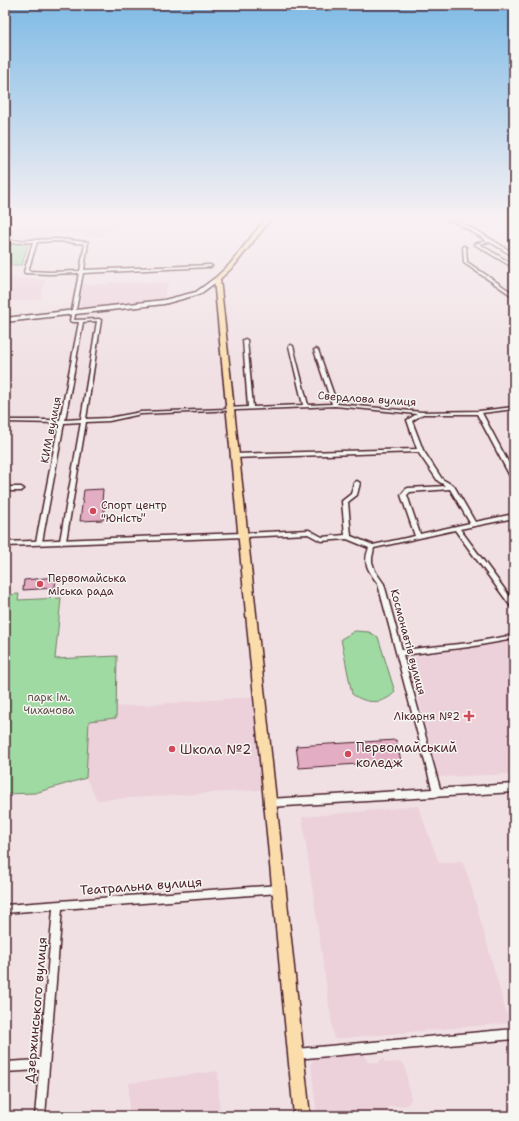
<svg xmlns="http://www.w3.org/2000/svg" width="519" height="1121" font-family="'Shantell Sans',sans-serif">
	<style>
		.built { fill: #ecd1da }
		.green { fill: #9edaa1; stroke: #747c66 }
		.building { fill: #e3adc4; stroke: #4a1f2b }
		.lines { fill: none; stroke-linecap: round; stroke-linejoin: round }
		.minor-casing { stroke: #4a1f2b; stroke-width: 3 }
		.tertiary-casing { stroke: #4a1f2b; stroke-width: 3 }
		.secondary-casing { stroke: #4a1f2b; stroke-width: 3 }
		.primary-casing { stroke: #4a1f2b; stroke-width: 3 }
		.minor { fill: #f6f6f2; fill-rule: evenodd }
		.tertiary { fill: #f6f6f2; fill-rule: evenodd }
		.secondary { fill: #f6f6f2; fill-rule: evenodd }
		.primary { fill: #faddab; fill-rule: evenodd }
		.poi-dot { fill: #d1495b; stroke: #f6f6f2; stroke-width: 1.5 }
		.labels { text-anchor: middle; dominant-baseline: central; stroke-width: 3; stroke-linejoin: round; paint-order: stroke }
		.street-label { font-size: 11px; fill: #4a1f2b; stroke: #f6f6f2 }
		.poi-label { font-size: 11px; fill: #4a1f2b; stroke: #f6f6f2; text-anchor: start }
		.park-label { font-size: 11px; fill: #5f4e48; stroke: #f6f6f2 }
		.near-poi-label { font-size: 13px; fill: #4a1f2b; stroke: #f6f6f2; text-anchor: start }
		.near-street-label { font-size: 13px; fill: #4a1f2b; stroke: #f6f6f2 }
	</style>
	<rect width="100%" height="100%" fill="#f0e0e4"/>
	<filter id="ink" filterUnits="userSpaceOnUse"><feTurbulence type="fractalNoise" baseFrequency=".025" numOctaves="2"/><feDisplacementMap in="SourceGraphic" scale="8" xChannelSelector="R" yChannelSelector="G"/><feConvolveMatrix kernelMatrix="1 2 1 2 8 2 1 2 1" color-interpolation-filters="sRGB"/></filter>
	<g filter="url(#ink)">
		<path class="built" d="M5,219H185L183,220L189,225L178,228L161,224H148L131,220L103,236H88L77,233L46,234L44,240H31L30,236L5,238Z
			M31,278L46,280L40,299L5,302V279Z
			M108,282H169L163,299L80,309L83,284H107Z
			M514,641V774L439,777L408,658Z
			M252,697L261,790L97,800L86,778L89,721L115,718V707Z
			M418,806L439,863L462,861L469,879L509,1023L334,1039L302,817Z
			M364,1050L367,1062L380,1063V1060L384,1059L385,1063L401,1062L405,1066L411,1100L407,1105L388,1107L390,1116H317L311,1064L314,1057Z
			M218,1071L220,1116H129V1083Z"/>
		<path class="green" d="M28,244L22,265H5V245Z
			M19,594L18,600L61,598L55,659L117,656L116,718L89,721L86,778L35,793L5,794V595Z
			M355,631L369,632L378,637L395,692C383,705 366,704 352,694L341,639Z"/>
		<path class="building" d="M103,489L102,502H105L103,520L80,521L84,490Z
			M56,577L55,588L23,590L24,580Z
			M396,740L401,761L299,768L296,746Z"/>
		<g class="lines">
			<defs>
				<path id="minor" d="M447,219C462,219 499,245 514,253V256H513L490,242L479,244L514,265V268L474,244L487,241L459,224L447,220Z
					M58,239L88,242L84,270L210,265L212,266L210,267L83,273L74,320L99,319L101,320L86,419L109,418L141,412L227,409L229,408L248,407L243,340L245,339L247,340L253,407L303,405L289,346L291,345L293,346L308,405L332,404L314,350L316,349L318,350L337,404L422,412L479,411L514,407V409L482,413L514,473V480L511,478L477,414H423L412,421L423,450L442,479L454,486L475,522L514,514V518L460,529L514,602V609L512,608L455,530L374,548L372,558V562L375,571L384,584L402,650L469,643L514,635V639L469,647L403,655L441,792L440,794L437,795L434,794L433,792L378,584C369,571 362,564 369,548L347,539L321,541L308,534L242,537L239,535L242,533L309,530L322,537L345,535L342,501L351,494L354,483L357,481L360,483L357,495L348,502L351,536L373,545L415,536L401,495L406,489L408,488L446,486L438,481L418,452L234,458L231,456L234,454L417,449L407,420L417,414L335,406L141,414L109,421L86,422L66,541L63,543L60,541L81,422L64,423L42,542L39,544L37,543L36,542L59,423L5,422V420H60L79,322H72L70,321L79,273L50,274L25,273L24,272L33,242L5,243V241ZM58,241L85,244L80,271L50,272L28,271L37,242ZM97,321L81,419L65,420L83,322ZM450,489L470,523L420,534L407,495L410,492Z
					M463,246L466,247L467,262L514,294V297L464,263Z
					M5,299L8,300L7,305L5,306Z
					M5,487H21L24,489L21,491H5Z
					M279,885L282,886L283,889L282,892L279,893L62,909L45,1116H35L39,1070L5,1072V1062L40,1060L53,909L5,913V905Z
					M514,1029V1039L296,1059L293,1057L291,1054L293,1051L296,1049Z"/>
				<path id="tertiary" d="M242,533L246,535L245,537L5,546V542Z
					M514,784V792L269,807L265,806L264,803L265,800L269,799Z"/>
				<path id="secondary" d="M215,278L220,279L200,294L164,304L5,322V318L164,300L196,292Z"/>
				<path id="primary" d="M265,219H271L234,266L220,279L310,1116H294L214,279L230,264Z"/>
			</defs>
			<use href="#minor" class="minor-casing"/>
			<use href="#tertiary" class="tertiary-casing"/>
			<use href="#secondary" class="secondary-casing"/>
			<use href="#primary" class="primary-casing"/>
			<use href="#minor" class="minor"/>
			<use href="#tertiary" class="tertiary"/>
			<use href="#secondary" class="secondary"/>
			<use href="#primary" class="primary"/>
		</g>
	</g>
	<linearGradient id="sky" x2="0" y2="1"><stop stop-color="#7ebae5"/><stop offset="0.58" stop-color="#f8f1f3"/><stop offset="1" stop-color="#f8f1f3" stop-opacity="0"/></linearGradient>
	<rect width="519" height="376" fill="url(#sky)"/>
	<g class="poi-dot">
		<circle cx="93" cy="511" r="4"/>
		<circle cx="40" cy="584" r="4"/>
		<path d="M467 710h4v4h4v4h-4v4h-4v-4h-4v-4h4z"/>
		<circle cx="172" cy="749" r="4"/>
		<circle cx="348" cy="754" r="4"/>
	</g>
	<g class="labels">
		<g class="street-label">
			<text transform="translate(367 399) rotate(4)">Свердлова вулиця</text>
			<text transform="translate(51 430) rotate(-79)">КИМ вулиця</text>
			<text transform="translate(408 642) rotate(75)">Космонавтів вулиця</text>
		</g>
		<g class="poi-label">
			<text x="101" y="505">Спорт центр<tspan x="101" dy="13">"Юність"</tspan></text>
			<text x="48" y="578">Первомайська<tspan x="48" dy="13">міська рада</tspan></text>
			<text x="460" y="716" text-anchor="end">Лікарня №2</text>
		</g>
		<g class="park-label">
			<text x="49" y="697">парк ім.<tspan x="49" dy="13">Чихачова</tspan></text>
		</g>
		<g class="near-poi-label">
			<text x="356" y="747">Первомайський<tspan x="356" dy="15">коледж</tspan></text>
			<text x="180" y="749">Школа №2</text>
		</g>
		<g class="near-street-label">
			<text transform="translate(141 886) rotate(-4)">Театральна вулиця</text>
			<text transform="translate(36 1010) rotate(-85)">Дзержинського вулиця</text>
		</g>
	</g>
	<rect width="519" height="1121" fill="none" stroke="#f6f6f2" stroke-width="20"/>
	<rect x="10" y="10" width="499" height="1101" fill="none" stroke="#4a1f2b" stroke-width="1.5" filter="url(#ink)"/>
</svg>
